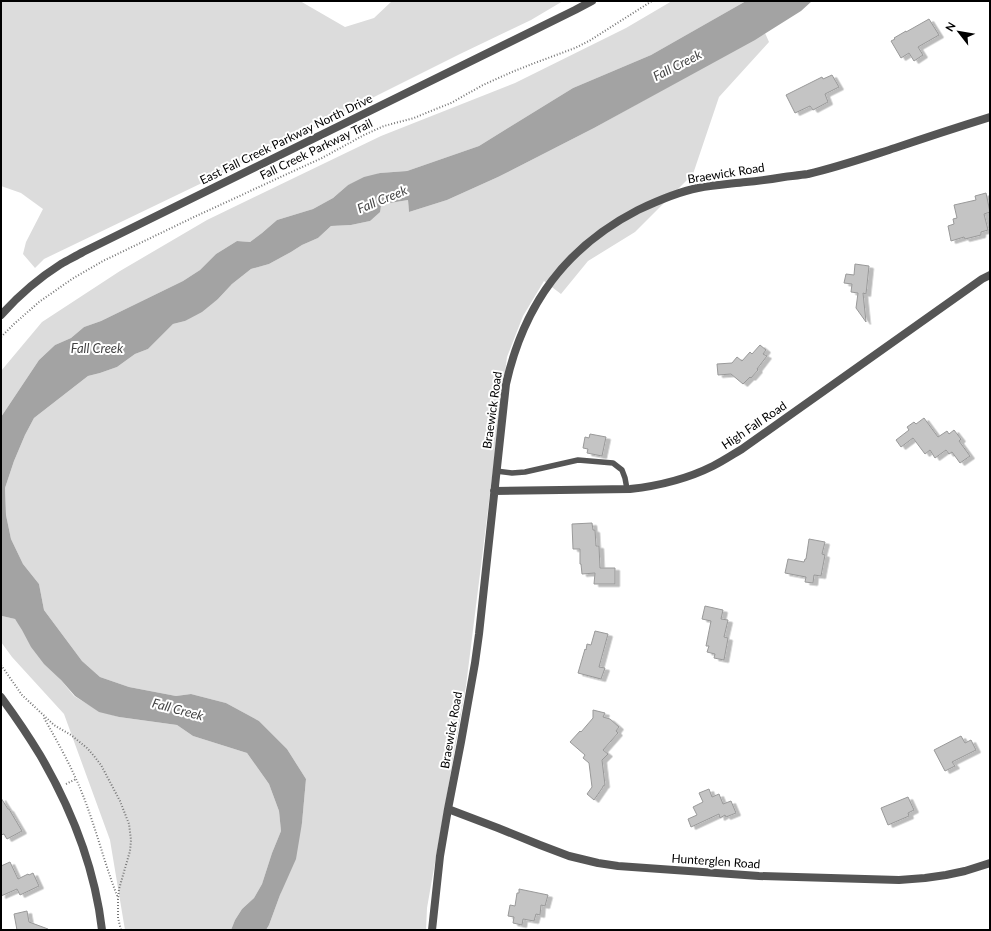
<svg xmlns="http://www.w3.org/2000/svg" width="991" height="931" font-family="Lato,sans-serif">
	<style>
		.green { fill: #dcdcdc }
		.water { fill: #a3a3a3 }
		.building { fill: #c4c4c4; stroke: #999; filter: url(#shadow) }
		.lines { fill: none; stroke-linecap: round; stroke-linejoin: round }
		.path { stroke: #777; stroke-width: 2; stroke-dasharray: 1 2; stroke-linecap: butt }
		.lane { stroke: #555; stroke-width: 5.5 }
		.street { stroke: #555; stroke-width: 8 }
		.labels { text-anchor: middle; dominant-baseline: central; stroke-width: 4; stroke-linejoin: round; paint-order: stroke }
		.street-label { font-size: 12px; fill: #000; stroke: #fff }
		.water-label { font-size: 13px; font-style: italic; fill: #444; stroke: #fff }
	</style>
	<defs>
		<filter id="shadow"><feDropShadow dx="4.5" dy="2.5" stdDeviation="0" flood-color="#0004"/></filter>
	</defs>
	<rect width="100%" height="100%" fill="#fff"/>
	<path class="green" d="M1,1H300L345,27L374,18L392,1H563L531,20L460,54L204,182L44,259L35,268L23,254L26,242L43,209L21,193L1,186Z
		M672,1H746L651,55L573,88L479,146L407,171L380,173L348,185L333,198L313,209L277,220L262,233L250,242L237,241L216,254L200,270L183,281L101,321L84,327L71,338L55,345L39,360L1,417V371L42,322L120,271L207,220L381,136L515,83L626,28Z
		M765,33L769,42L719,97L693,174L635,232L588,261L561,294L544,281L523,316L507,357L466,686L427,908L426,930H266L269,925L280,895L302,823L306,779L287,749L259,721L226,703L191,694L176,696L129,687L100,677L82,661L44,610L39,584L23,564L11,539L6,515L5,488L14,461L25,435L34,418L88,376L100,373L117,367L135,354L148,349L173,324L185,321L218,299L232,284L251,269L269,264L291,252L302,245L318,238L331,226L351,225L370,221L383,202L390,203L408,200L409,212L447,200L498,177L594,128Z
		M1,614L2,616L15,619L61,680L74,696L99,711L119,717L177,725L193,736L247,753L269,784L279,811L281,831L272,853L262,884L254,898L242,909L235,920L231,930H125L110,840L64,714L12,657L1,642Z"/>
	<path class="water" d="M746,1H812L801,11L755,40L594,128L498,177L447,200L409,212L408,200L390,203L383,202L381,205L380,212L370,221L351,225L331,226L318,238L302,245L291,252L269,264L251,269L232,284L218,299L202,312L185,321L173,324L148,349L135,354L117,367L100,373L88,376L34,418L25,435L14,461L5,488L6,515L11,539L23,564L39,584L44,610L82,661L100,677L129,687L176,696L191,694L226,703L259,721L287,749L306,779L302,823L296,859L280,895L269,925L266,930H231L235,920L242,909L254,898L262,884L272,853L281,831L279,811L269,784L247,753L193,736L177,725L119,717L99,712L75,696L61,680L44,664L31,647L22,630L15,619L2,616L1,614V417L39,360L55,345L71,338L84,327L101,321L183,281L200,270L216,254L237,241L250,242L262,233L277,220L313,209L333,198L348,185L364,177L380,173L407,171L479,146L573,88L651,55Z"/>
	<path class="building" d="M929,19L939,35L918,47L923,55L914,61L909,53L901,58L891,41L895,39L894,38L906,31V32Z
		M832,75L839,87L825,94L828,102L813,110L810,106L795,113L786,95L822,77L823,79Z
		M986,193L990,212L984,214L988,230L981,232V235L965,239L964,237L951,241L948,226L954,224L953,219L957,218L954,205L976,200L975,196Z
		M855,264L869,266L866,294L863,293L866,322L856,308L858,293L851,292L852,284L844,283L846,274L854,275Z
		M760,345L766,350L763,354L767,356L757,369L758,370L751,378L750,377L743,384L731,374L718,375L717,364L732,363L737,357L742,361L750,352L752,354Z
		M924,418L938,437L947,431L949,434L954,430L961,439L959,441L970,456L960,463L952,452L949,454L946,450L935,458L930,450L925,454L913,438L901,447L896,440L909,430L907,427L914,422L916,424Z
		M590,434L606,437L602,456L587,453L588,449L583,448L585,437L589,438Z
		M592,523L593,530H595L596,546H599L600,568H615V584H594L595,573L582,574L581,564H580V549H573L572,524Z
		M809,539L825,542L822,554L825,555L821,576L814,575L813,583L805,582L806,577L785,573L788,559L804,562L805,559H806Z
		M705,606L723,610L721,619L728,620L724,637L728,638L724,660L714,658L715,654L707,652L709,646H706L711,621L702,619Z
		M595,631L608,634L599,667L605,668L601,679L578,673L585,649L586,650L587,644L591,645Z
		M593,710L605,713L603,717L610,719L619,727L616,731L618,733L603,750L608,754L602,760L605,785L603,786V787L594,800L587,794L592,787L589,763L583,758L585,755L570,742L580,731L581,732L593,718Z
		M961,736L965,743L971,740L976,750L952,762L955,766L945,771L934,750Z
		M709,789L712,797L719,794L723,804L731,801L736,813L726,817L725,815L720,818L719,814L691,827L688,819L697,815L693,807L703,802L699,793Z
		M908,797L914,810L908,813L909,816L888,825L881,808Z
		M1,798L8,809H9L22,831L7,839L4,834L1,835Z
		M10,862L18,879L28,874L29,875L33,873L39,886L20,895L17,889L1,896V866Z
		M519,889L548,895L545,906L541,905L540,915L536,914L534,921L523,919L522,925L513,923L514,917L508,916L510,905L515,906L517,893H519Z
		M27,911L29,922L48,929V930H17L14,914Z"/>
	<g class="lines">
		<path class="path" d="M1,337L14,324L39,302L72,279L103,261L194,217L298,169L322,158L364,135L384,126L414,118L431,111L451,103L483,85L512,72L532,64L575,48L589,41L652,1
			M1,665L22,695L54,725L71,735L87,748L94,756L101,765L120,801L129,824L131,840L130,851L119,889L118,899V918L121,930
			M44,718C60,746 76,775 87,806C98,836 106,868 118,898
			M66,784L76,779"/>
		<path class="lane" d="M496,471L512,473L525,472L578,460L613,463L622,470L625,478L627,489"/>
		<path class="street" d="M1,315C19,295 39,278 61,264C68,260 76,256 83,252L575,10L592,1
			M494,491L630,489C658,486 687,479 713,466C723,461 732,455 742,449L982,279L990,275
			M1,697C15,716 28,735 40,755C71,808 95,869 102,930
			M448,809L498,828L540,845L569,856L598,863L618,866L759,876L899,880L925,878L946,875L965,871L990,863
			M432,930L440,856L448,809L461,742L475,663L479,634L506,384C524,304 566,247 638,210C657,201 677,192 698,188C714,185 729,184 746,182C759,181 772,179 784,177C792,176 801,175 808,174C838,167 867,157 895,148C927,137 958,127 990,117"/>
	</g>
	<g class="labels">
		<g class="street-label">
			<text transform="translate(286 139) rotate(-26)">East Fall Creek Parkway North Drive</text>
			<text transform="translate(316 149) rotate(-26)">Fall Creek Parkway Trail</text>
			<text transform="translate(726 173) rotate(-9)">Braewick Road</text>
			<text transform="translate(492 410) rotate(-82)">Braewick Road</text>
			<text transform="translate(754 425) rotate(-34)">High Fall Road</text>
			<text transform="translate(451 730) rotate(-80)">Braewick Road</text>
			<text transform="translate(716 861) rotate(4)">Hunterglen Road</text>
		</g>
		<g class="water-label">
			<text transform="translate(677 65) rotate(-27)">Fall Creek</text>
			<text transform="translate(382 199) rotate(-22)">Fall Creek</text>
			<text x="97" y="348">Fall Creek</text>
			<text transform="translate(178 709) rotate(15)">Fall Creek</text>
		</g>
	</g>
	<rect width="991" height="931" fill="none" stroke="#000000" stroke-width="4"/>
	<g transform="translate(959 32) rotate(301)" stroke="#ffffff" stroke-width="3" paint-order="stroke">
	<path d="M0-3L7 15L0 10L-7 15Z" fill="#000000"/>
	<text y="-6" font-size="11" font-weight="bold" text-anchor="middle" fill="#000000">N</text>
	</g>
</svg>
